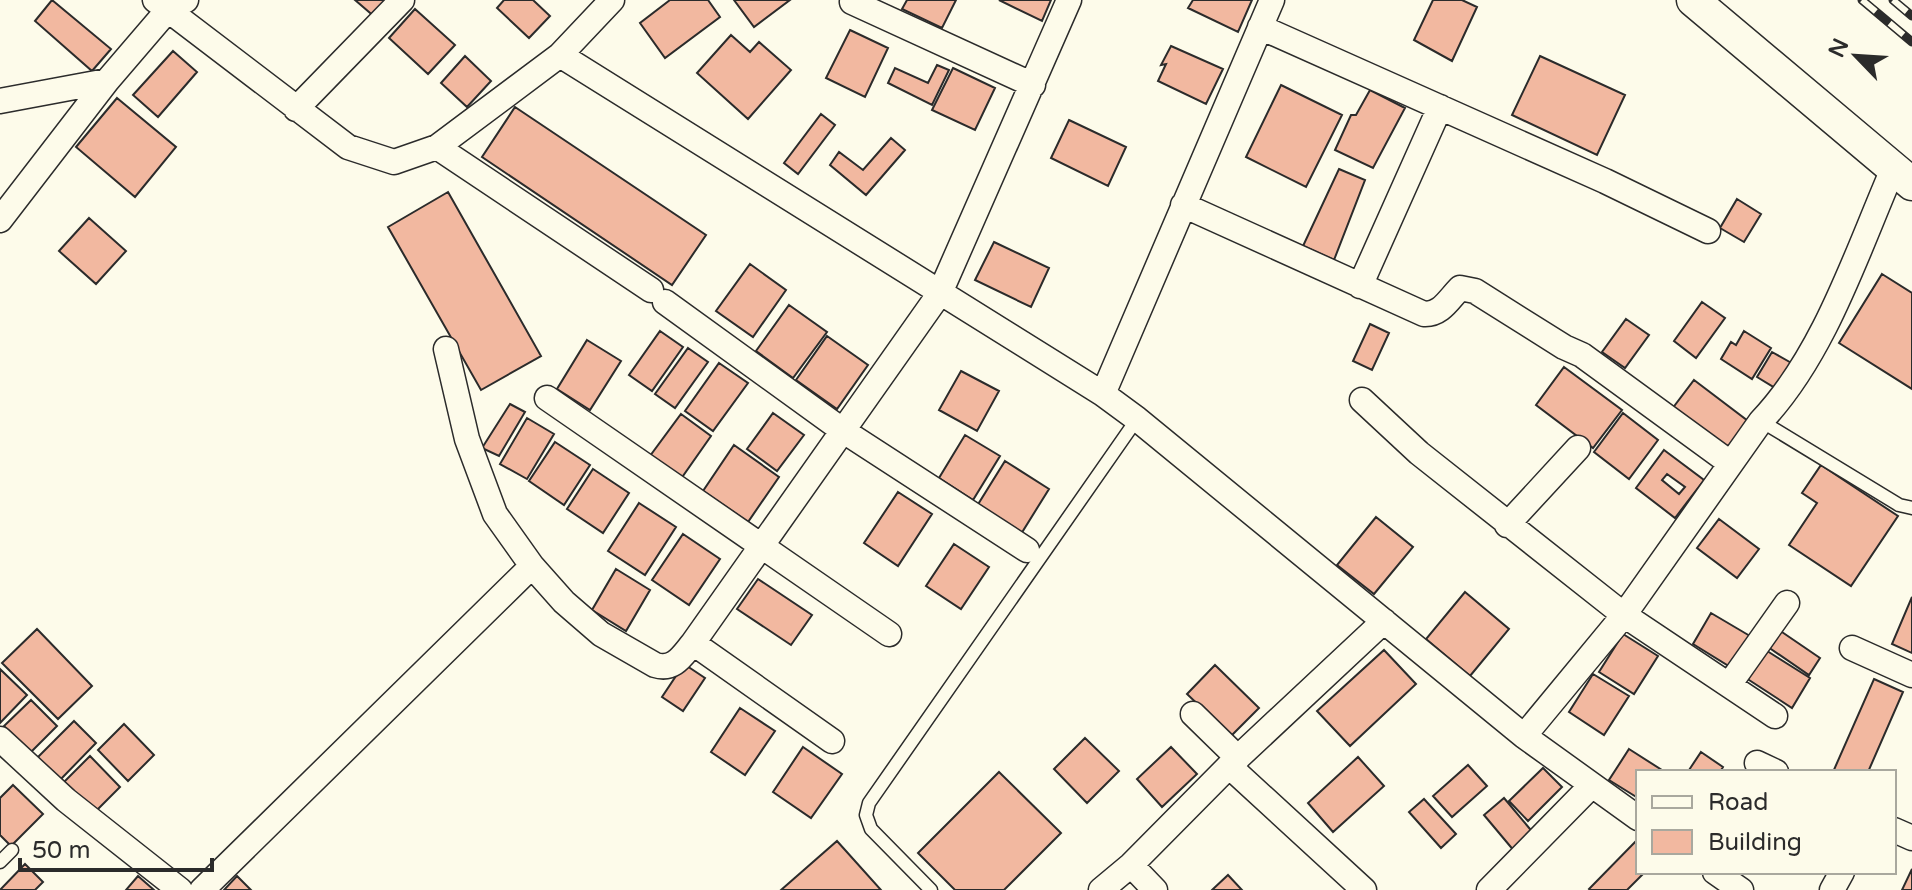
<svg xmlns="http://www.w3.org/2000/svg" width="1912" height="890" font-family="'Varela Round',sans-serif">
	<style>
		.building { fill: #f2b8a0; stroke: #2b2b2b; stroke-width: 2; fill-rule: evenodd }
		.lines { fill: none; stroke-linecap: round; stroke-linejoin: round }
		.lane-casing { stroke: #2b2b2b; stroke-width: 15 }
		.street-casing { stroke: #2b2b2b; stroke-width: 27 }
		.secondary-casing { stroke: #2b2b2b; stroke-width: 35 }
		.lane { stroke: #fdfbea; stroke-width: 12 }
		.street { stroke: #fdfbea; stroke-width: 24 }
		.secondary { stroke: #fdfbea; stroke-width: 32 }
		.rail-casing { stroke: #2b2b2b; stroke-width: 9 }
		.rail { stroke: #fdfbea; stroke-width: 6; stroke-dasharray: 18; stroke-linecap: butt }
	</style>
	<rect width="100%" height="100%" fill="#fdfbea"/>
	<path class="building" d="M52,0L111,49L92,71L35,21Z
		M355,0H391L376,18Z
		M504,0H533L550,16L529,38L497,8Z
		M670,0H708L720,17L665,58L640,23Z
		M734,0H790L754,27Z
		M907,0H956L942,28L902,9Z
		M999,0H1051L1042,21Z
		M1193,0H1252L1238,32L1188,8Z
		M1433,0H1462L1477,7L1452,61L1414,40Z
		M415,9L455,45L428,74L389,38Z
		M850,30L888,48L865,97L826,78Z
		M731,35L750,52L759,42L791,70L748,119L697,73Z
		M1171,46L1223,69L1206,104L1158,81L1166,64L1161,65Z
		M173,51L197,72L158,117L133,95Z
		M465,56L491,81L467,107L441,83Z
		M1540,56L1625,95L1597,155L1512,115Z
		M937,65L949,70L932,105L888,83L895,68L928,83Z
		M953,68L995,88L975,130L932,110Z
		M1281,85L1342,115L1306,187L1246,157Z
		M1370,90L1405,108L1373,168L1335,150L1351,115H1356Z
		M117,98L176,147L135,197L76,147Z
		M515,107L706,235L672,285L482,157Z
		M821,114L835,125L798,174L784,163Z
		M1069,120L1126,147L1108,186L1051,158Z
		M891,138L905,150L866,195L830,165L839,152L863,170Z
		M1339,169L1365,180L1334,260L1303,246Z
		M448,192L541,356L481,390L388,227Z
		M1737,199L1761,214L1744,242L1720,228Z
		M89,218L126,251L96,284L59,251Z
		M994,242L1049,268L1031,307L975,280Z
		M750,264L786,290L753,337L716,311Z
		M1882,274L1912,293V389L1839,343Z
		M1702,302L1725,318L1696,358L1674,341Z
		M789,305L827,332L793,378L756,351Z
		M1626,319L1649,335L1625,368L1602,352Z
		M1370,324L1389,333L1372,370L1353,361Z
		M660,331L683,347L652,391L629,375Z
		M1744,331L1771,348L1752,379L1721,359L1731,342L1736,345Z
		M827,336L868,365L837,409L796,380Z
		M587,340L621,361L590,410L557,389Z
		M688,348L708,362L675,408L655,394Z
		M1772,352L1795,365L1780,391L1757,377Z
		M719,363L748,383L713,431L685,411Z
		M1564,367L1622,410L1593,448L1536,405Z
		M961,371L999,391L977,431L939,410Z
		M1694,380L1748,421L1726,450L1672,409Z
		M510,404L525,412L499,456L482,448Z
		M773,413L804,435L777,471L747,449Z
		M1623,413L1658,440L1629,479L1594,452Z
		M681,414L711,436L678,483L647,460Z
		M527,418L554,434L527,479L500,464Z
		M965,435L1000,456L973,500L939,478Z
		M555,442L590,465L564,505L529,481Z
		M734,445L779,477L748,522L703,491Z
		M1664,450L1704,480L1675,518L1636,488ZM1667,474L1685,487L1679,494L1662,480Z
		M1005,461L1049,489L1021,534L977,506Z
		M1821,465L1898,516L1851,586L1789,545L1817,503L1802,493Z
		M593,469L629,493L603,533L567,509Z
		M898,492L932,514L898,566L864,543Z
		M639,503L676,527L645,575L608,551Z
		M1376,517L1413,547L1374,594L1337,565Z
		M1719,519L1759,549L1737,578L1697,548Z
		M683,534L720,559L689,605L652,580Z
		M954,544L989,567L961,609L926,586Z
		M616,569L650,590L626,631L592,610Z
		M758,579L812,615L791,645L737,609Z
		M1465,592L1509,629L1470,676L1426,639Z
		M1912,597V653L1892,644Z
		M1711,613L1750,636L1732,668L1693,644Z
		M37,629L92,686L58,719L2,663Z
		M1779,630L1820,658L1809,675L1768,647Z
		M1623,634L1658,656L1634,694L1599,672Z
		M1764,649L1810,678L1792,708L1746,678Z
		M1384,650L1416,684L1350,746L1317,711Z
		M684,664L705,678L683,711L662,697Z
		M1215,665L1259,708L1231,736L1187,694Z
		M0,669L27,695L0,723Z
		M1593,674L1629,696L1604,735L1569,712Z
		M1874,679L1903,692L1868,772H1833Z
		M31,700L57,726L30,753L4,726Z
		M740,708L775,731L745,775L711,752Z
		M74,721L96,743L59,781L36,759Z
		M124,724L154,755L128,781L98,750Z
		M1085,738L1119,771L1087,803L1054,769Z
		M803,747L842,774L811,818L773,792Z
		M1171,747L1197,774L1162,807L1137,779Z
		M1629,749L1665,772H1638V798L1609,780Z
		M1701,752L1723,767L1720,772L1689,770Z
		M90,756L120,787L91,816L61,785Z
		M1358,757L1384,786L1333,832L1308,803Z
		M1468,765L1487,786L1452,817L1433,796Z
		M1543,768L1562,787L1528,821L1509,801Z
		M999,772L1061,833L1004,890H955L918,853Z
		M13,785L43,814L11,846L0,835V798Z
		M1504,798L1535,835L1515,852L1484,815Z
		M1424,799L1456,834L1441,848L1409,812Z
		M1638,839V872H1645L1627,890H1590L1589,889Z
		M837,841L881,890H781Z
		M25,864L43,882L35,890H0Z
		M1912,869V890H1902Z
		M1228,875L1242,890H1212Z
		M138,876L154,890H126Z
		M237,876L251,890H224Z"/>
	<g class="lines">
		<defs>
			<path id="lane" d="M1761,421L1899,505L1912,508
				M0,862L12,850
				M931,890L871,829L866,815L869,803L1137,419"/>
			<path id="street" d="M155,0L348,147L394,162L437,147L560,55L612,0
				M852,2L1033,85
				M1260,27L1605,181L1708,231
				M560,55L1103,394L1137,419L1524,736L1638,818
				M0,101L107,81
				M296,109L402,0
				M437,147L651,290
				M1183,205L1424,314C1441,315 1449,299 1460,288L1475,291L1564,347L1582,355L1730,463
				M0,220L107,81L167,11L186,0
				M1360,286L1440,107
				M665,302L842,430L1027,550
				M446,349L467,439L495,514L532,566L564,602L601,634L655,665C674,671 682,656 693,643L940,293L1069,0
				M1103,394L1272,0
				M547,398L889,634
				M1362,400L1419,453L1624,615L1775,716
				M1507,525L1578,448
				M693,643L832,741
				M1852,648L1912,675
				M1729,685L1787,603
				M1193,714L1238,758
				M1524,736L1624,615L1761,421C1824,355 1857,252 1893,169
				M0,739L66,800L180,890
				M1757,763L1776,772
				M1229,766L1364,890
				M1894,830L1912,838
				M1131,865L1155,890
				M1715,872L1741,890
				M202,890L532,566
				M1101,890L1131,865L1229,766L1384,621
				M1489,890L1591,786
				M1832,890L1842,872"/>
			<path id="secondary" d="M1693,0L1912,184"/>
		</defs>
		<use href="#lane" class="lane-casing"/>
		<use href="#street" class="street-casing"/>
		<use href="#secondary" class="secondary-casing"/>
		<use href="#lane" class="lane"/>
		<use href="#street" class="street"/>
		<use href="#secondary" class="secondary"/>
		<defs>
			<path id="rail" d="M1862,0L1912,42
				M1893,0L1912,16"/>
		</defs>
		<use href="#rail" class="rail-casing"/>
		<use href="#rail" class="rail"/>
	</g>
	<rect x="1636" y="770" width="260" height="104" fill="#fdfbea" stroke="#a9a89e" stroke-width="2"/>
	<rect x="1652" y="796" width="40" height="12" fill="#fdfbea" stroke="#a9a89e" stroke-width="2"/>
	<text x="1708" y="810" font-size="24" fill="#2b2b2b">Road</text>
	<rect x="1652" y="830" width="40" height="24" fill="#f2b8a0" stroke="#a9a89e" stroke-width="2"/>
	<text x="1708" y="850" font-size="24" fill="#2b2b2b">Building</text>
	<g transform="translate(1856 56) rotate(295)" stroke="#fdfbea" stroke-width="6" paint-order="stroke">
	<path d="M0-6L14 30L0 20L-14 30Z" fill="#2b2b2b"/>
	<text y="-12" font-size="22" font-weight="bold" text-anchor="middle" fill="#2b2b2b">N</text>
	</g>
	<path d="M20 858v12h192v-12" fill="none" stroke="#2b2b2b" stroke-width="4"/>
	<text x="32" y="858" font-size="24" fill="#2b2b2b" stroke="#fdfbea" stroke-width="6" paint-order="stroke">50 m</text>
</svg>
